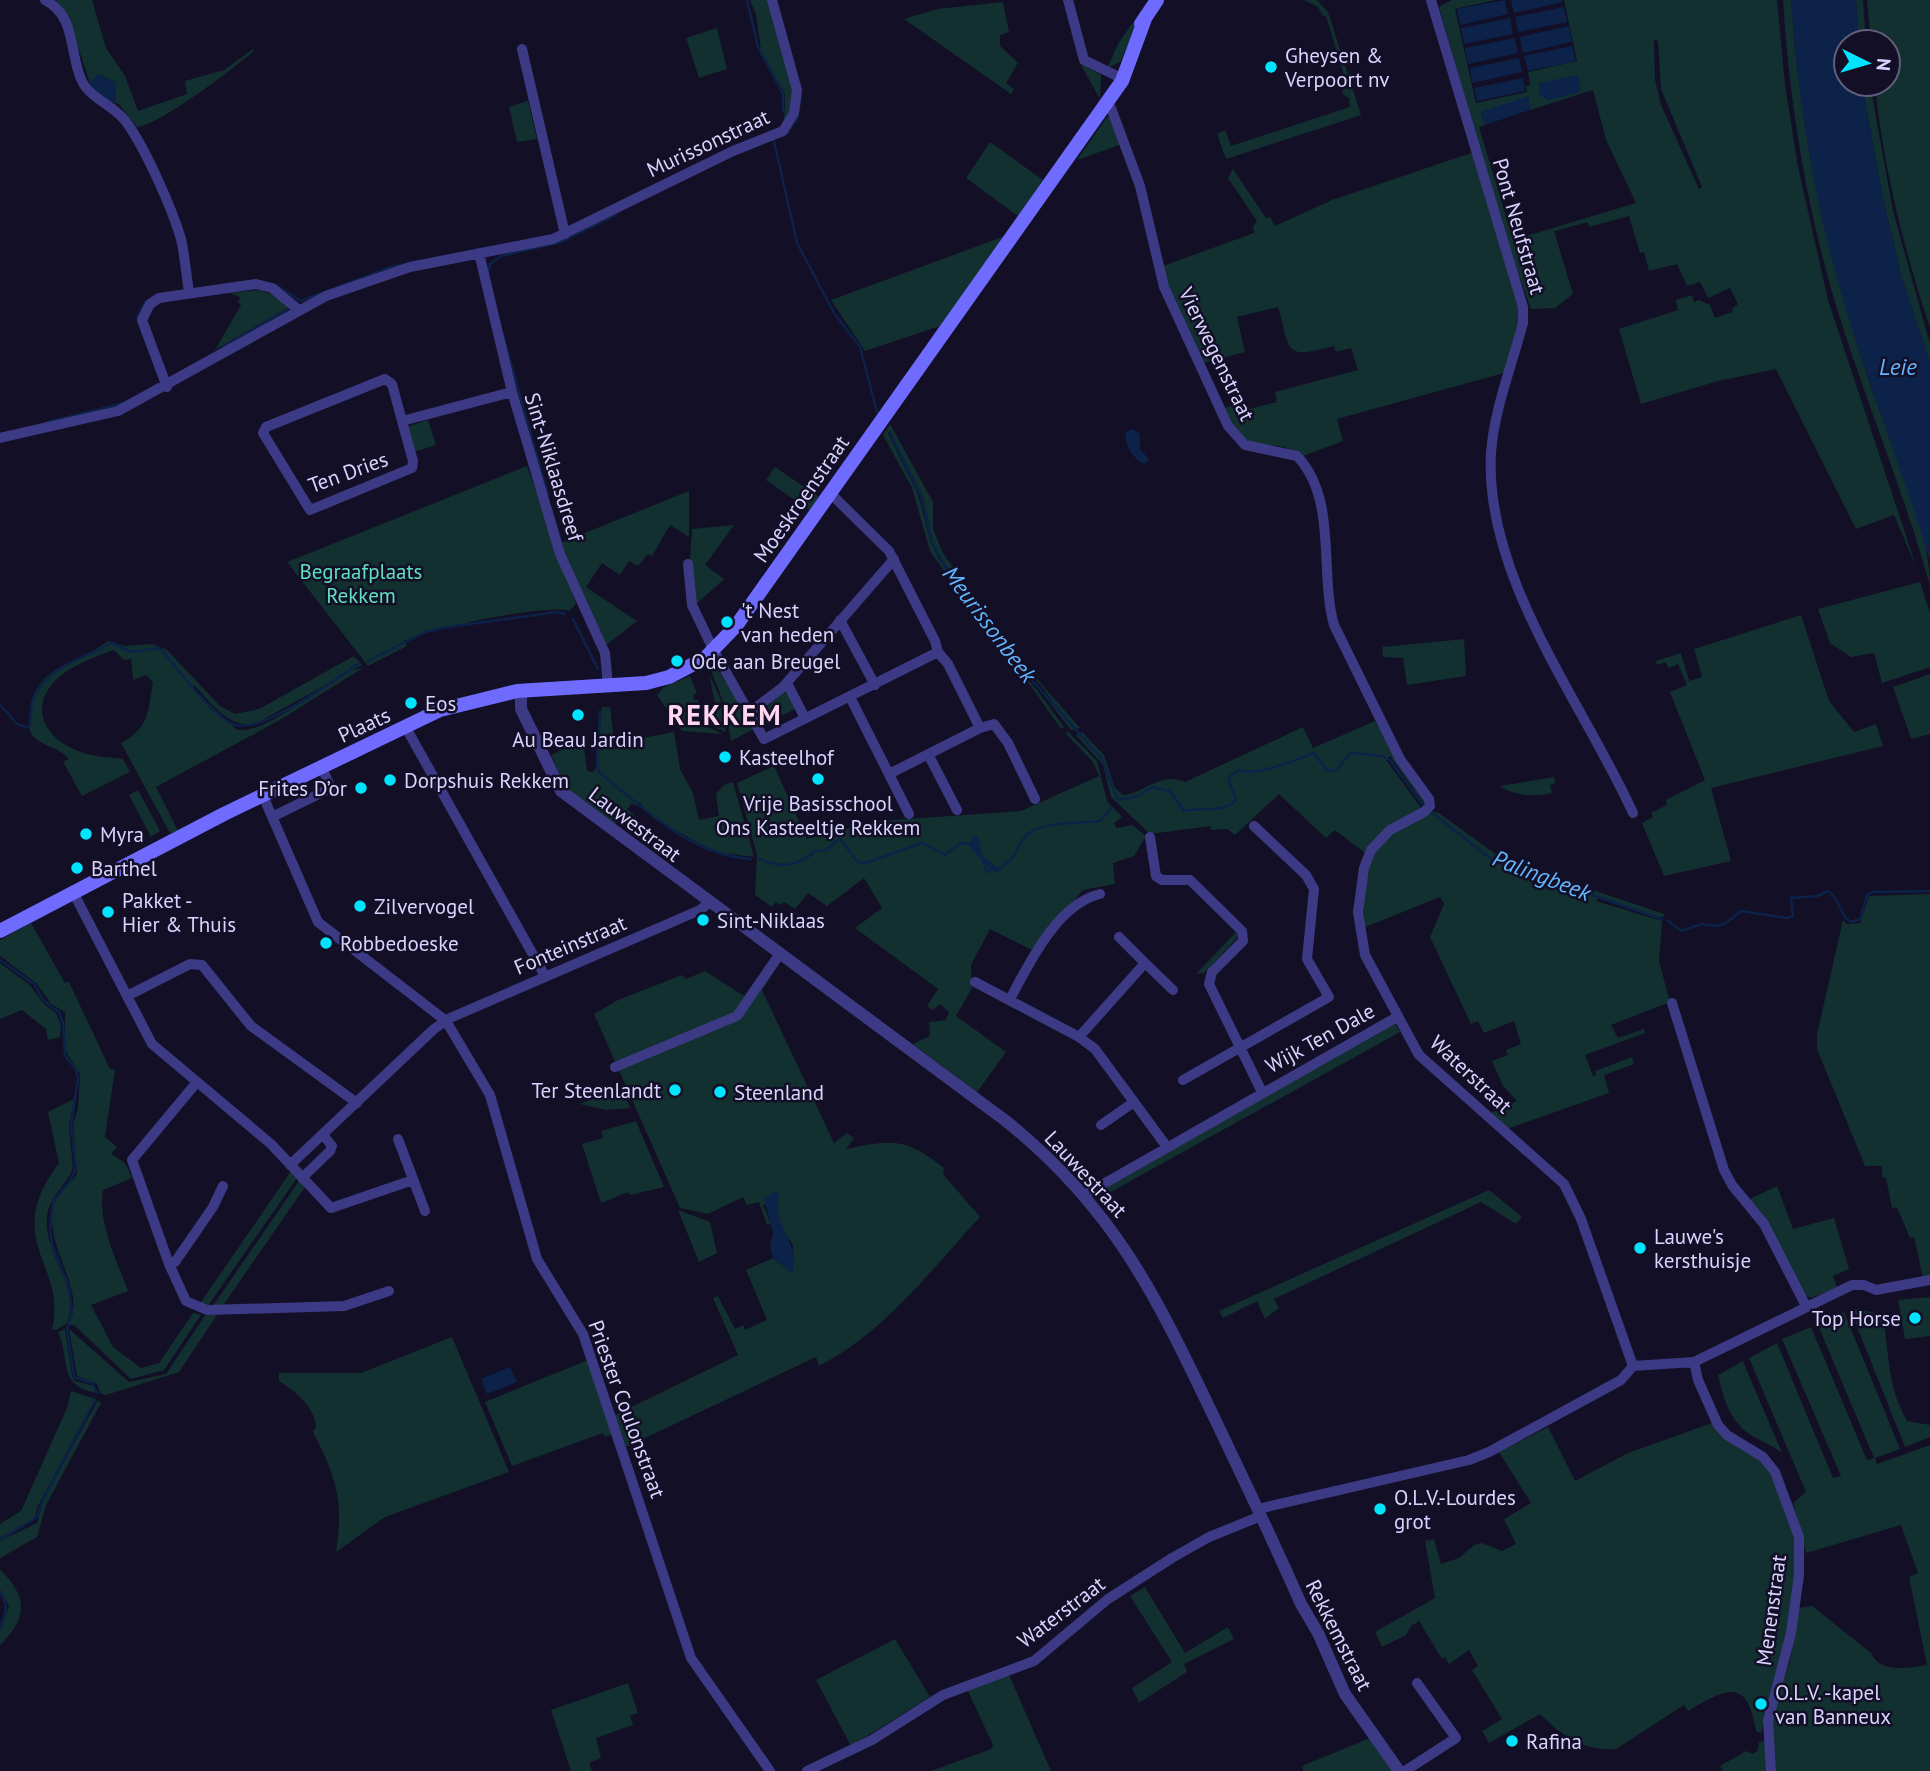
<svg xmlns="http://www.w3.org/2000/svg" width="1930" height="1771" font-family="'PT Sans',sans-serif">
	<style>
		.green { fill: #12302f; fill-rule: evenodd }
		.water { fill: #0c2248 }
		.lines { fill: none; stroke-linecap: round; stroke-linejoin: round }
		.stream { stroke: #0c2248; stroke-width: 2.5 }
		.minor { stroke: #3d3a85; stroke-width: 10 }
		.tertiary { stroke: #3d3a85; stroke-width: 12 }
		.secondary { stroke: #6f6bff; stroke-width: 14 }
		.poi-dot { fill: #00e5ff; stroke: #130f26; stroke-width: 2.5 }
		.labels { text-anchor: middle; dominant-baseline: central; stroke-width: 5; stroke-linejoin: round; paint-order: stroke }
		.poi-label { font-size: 21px; fill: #d9d4ff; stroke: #130f26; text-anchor: start }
		.street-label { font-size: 21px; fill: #d9d4ff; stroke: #130f26 }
		.park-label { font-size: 21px; fill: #5fe0c0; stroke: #130f26 }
		.water-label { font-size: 23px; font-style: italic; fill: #62b6ff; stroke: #130f26 }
		.district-label { font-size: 28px; font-weight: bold; letter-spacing: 2px; fill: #ffd6f0; stroke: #130f26 }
	</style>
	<rect width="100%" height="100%" fill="#130f26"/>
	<path class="green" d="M56,0H92L106,48L125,76L138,111L187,94L185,81L224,70L253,49L254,51C236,67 158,126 137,127L119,104L109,101L116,99L115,82L98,74L90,83L73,32Z
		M750,0H768L793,84V104L784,124L785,94L761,51L756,14Z
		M1149,0L1120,62L1107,68L1119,42Z
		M1304,0H1317L1328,12L1361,115L1226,159L1217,134L1225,130L1231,146L1350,107L1349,98L1342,94L1346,82L1326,16H1323L1318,7Z
		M1452,0H1495L1455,9L1476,103L1527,92L1526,86L1530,85L1528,72L1577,61L1564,0H1777L1785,85L1798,167L1828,300L1917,569L1894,515L1856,529L1776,369L1718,381L1641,404L1619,329L1678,310L1676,300L1692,295L1694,302L1699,300L1710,305L1715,318L1733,312L1732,309L1738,304L1730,288L1708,298L1700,282L1687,286L1677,264L1649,271L1644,252L1640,253L1629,216L1589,227L1588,222L1554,231L1573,294L1555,308L1531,309L1507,242L1439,7ZM1654,39L1658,41L1661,89L1702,187L1699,189L1661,105L1655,80ZM1593,90L1606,140L1636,203L1513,240L1479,127L1485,125L1481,112L1528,97L1530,110Z
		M1783,0H1791C1799,126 1826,249 1865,369C1885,432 1930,521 1930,586C1904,492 1866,402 1837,309C1807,210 1789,103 1783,0Z
		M1856,0H1863L1866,42H1859Z
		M1867,0H1930V328C1904,249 1883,167 1875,84H1888V42H1871Z
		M1003,2L1009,32L1000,35V46L1018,63L1006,83L1014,89L1011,94L904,19L937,9Z
		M717,28L727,69L699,78L686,38Z
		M1080,63L1101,75L1100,99L1097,94Z
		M1862,84H1870L1893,211L1930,344V362L1901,275L1883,198Z
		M528,101L537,139L517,142L509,107Z
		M1107,117H1111L1122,144L1077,160Z
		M990,142L1043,180L1018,216L966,178Z
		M1474,152L1517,297L1520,321L1504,373L1337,419L1343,441L1303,456C1266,431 1250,466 1224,408L1234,405L1237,412L1277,402L1275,392L1358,370L1351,348L1336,352L1334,346C1282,360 1291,351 1278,307L1237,317L1245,352L1203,363L1160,267L1254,233L1253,227L1257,221L1228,178L1233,169L1266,218L1270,217L1275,226L1332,200Z
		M1005,236L940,326L865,351L831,300Z
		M259,290L271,294L289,307L215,350L241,305L238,302L240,297L230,293Z
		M428,420L436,445L414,452L407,427Z
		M890,424L933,502V529L943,553L1004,641L1080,728L1071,730L1035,684L1001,650L1037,690L1064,727L1061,729L1031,686L995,648L997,646L930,551L912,488L883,435ZM890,431L923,497L933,542L943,562L990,629L1043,688L1061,713L992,637L939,559L931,543L918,494L888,433Z
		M527,466L576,603L570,611C545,604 429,628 404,641L407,646L368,666L287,562Z
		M775,467L819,497L809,510L766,480Z
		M689,491V537L670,525L652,556L648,554L638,566L629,561L620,575L602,563L586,587L637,621L605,646L560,543Z
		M734,525L705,565L724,579L695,605L690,561L692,529Z
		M1920,582L1930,613V667L1882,683L1874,653L1851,657L1830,643L1818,609Z
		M1801,615L1829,701L1854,732L1876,724L1883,746L1711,788L1731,861L1664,876L1642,823L1653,817L1651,813L1667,805L1666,800L1705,780L1670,692L1687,685L1678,664L1669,668L1665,662L1657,665L1656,661L1681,653L1689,681L1702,677L1694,649Z
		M1464,639L1466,676L1407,685L1403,658L1383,657L1382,647Z
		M108,641L124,646L152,644L167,650L220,706L235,714L259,709L354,656L362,665L255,724C228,728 212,704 194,685L191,687L237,730C276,733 330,671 363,668L278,721L156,787L178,831L170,833L121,743C149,728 148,712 153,682L146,675L133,680L131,659L124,660L114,650C100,655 86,660 74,667C28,692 33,735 81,752C94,757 110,757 123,759L130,772L82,796L63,762L69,759C59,747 41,746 32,735C28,729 29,721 30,714C33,665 77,665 108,641Z
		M716,666L754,729L731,741L725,707L711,670Z
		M709,674L721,700L726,732L710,725L714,724L715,711L720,710L718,703H715Z
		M1930,674V734L1911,739L1893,687Z
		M690,676L697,694L693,695L694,700H698C700,710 696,715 698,727L705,726L723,734L682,731L657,695L664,687Z
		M783,692L789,693L795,709L765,724L761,712Z
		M602,707H610L615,749L632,746V740L674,732L680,769L693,793L699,820L719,816L716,794L724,785L733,782L754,857L715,852L655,819L639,802L635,806L632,803L627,809L634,815L628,824L618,819L614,826L567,791L551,755L569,747L584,748L587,771L593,772L596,768Z
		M1375,721L1426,799L1425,805L1390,756L1386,760L1422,809L1439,813L1494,853L1518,865L1664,914V917L1655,916L1599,897L1596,901L1662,921L1659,961L1670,1002L1611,1025L1618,1038L1644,1029L1645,1033L1585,1055L1593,1076L1596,1075L1595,1071L1632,1057L1634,1064L1604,1075L1609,1093L1507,1129L1489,1114L1517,1101L1503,1086L1492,1061L1508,1055L1506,1050L1521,1044L1514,1021L1484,1033L1478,1021L1471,1024L1430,937L1444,904L1440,897L1363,928L1365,853L1335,830L1326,838L1279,794L1235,835L1227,829L1211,830V826L1150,834L1111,797L1103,765L1076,735L1082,732L1104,755L1115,788L1123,795C1144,793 1162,771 1185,782L1303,727L1313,748Z
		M1068,732L1097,761L1107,801L1122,817L1114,823L1117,828L1132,825L1146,836L1134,856L1113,863L1115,884L1083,890L1032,950L990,929L971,965L972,988L956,1016L1006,1052L977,1092L913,1044L930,1036L929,1022L946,1020L949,1012L940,1004L933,1010L927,1006L938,989L855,928L882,908L864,878L827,906L808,893L795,909L784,902L781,905L776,902L772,907L755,895L757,855L737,783L774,766L807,839L879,821L1021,811L1099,776L1093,762L1065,733Z
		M1554,777L1555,784L1550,785L1552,793C1535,797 1514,796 1500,786Z
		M138,790L160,831L151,837L129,795Z
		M1930,894V1278H1923L1914,1237L1910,1238L1897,1207L1892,1208L1886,1178L1882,1177V1166H1865L1817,1049V1034L1843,920L1847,924L1860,923L1869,896Z
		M31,923L65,983L69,982L110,1069L115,1070L105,1137L117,1147L111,1154L125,1163L132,1178L103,1190C98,1225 116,1258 128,1291L91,1305L113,1347L141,1368L159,1363L193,1313L201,1315L164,1370L131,1379L74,1325H68C89,1291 42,1247 54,1204C57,1193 71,1183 77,1174L73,1124L78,1108L80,1074L65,1050V1012L51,1004L37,984L0,956V940Z
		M1237,931L1236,939L1204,973L1196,974Z
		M772,957L780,963L762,990L834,1143L847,1133L854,1138L846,1149C892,1139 907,1138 944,1168L943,1174L980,1217C930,1271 885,1332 819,1366L816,1357L626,1447L615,1415L738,1355L713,1298L718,1296L735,1329L743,1325L745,1330L767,1320L746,1270L773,1258L792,1273L793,1245L778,1222V1201L763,1205L771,1224L767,1225L759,1202L747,1205L743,1197L708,1214L680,1208L594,1014L618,1000L682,975L686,979L705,971L744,996Z
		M0,963L30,985L43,1003L56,1013L61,1025L60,1037L48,1040L46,1029L22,1010L0,1019Z
		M1395,1023L1400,1032L1100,1198V1191L1115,1182Z
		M622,1088L630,1108L606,1110L580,1104Z
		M74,1099L69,1125L73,1168C66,1187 50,1195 47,1216C43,1254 81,1287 67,1323L56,1330L52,1329C68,1264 0,1242 59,1163L48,1112Z
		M636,1121L664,1187L630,1195L628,1192L601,1203L582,1144L603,1138L601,1131Z
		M291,1171L297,1178L207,1307L199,1305Z
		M299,1181L305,1187L222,1307H212Z
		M1777,1186L1793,1229L1834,1218L1849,1269L1833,1276L1837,1288L1811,1298L1804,1294L1748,1200Z
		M1489,1190L1522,1217L1516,1224L1481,1202L1274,1299L1279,1308L1265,1319L1257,1301L1223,1318L1219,1311Z
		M678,1210L710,1222L717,1253L699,1262Z
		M1930,1297V1336L1905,1339L1898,1300Z
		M1850,1309L1872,1312L1883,1319C1890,1357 1887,1385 1907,1421L1930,1425V1437L1905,1447Z
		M1844,1312L1900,1449L1875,1458L1877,1464L1930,1445V1771H1775L1771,1723L1790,1660L1799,1608L1812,1606L1871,1653C1881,1674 1908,1668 1927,1665L1909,1577L1918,1573L1901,1525L1806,1553L1793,1503L1806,1492L1749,1358L1777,1343L1833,1478L1841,1476L1782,1339L1811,1327L1867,1460L1874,1458L1817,1323Z
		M206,1314L217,1315L179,1372L106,1395L100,1393L97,1384L77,1376L69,1329L129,1382L166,1374Z
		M65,1329L72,1376L75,1381L94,1386L97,1393C57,1386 71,1361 58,1332Z
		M452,1337L509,1472L385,1517L336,1552C344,1502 336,1476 313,1432L316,1427C315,1407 295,1391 279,1381V1373H361Z
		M588,1360L613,1434L605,1437L603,1433L512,1466L485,1402Z
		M1743,1361L1747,1371L1782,1453C1771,1444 1759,1441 1748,1433C1729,1419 1723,1397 1718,1375Z
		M71,1391L95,1399L38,1506L34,1520L0,1538V1524L21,1511L67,1408Z
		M98,1400L101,1403L46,1505L37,1537L0,1558V1541L37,1523L45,1497Z
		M1712,1423L1756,1455L1771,1472L1795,1534L1797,1563L1789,1623L1761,1733L1756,1731C1747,1676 1726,1689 1688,1711L1684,1705L1616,1749C1583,1751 1562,1736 1540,1714L1489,1743L1482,1731L1502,1719L1472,1670L1478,1666L1469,1650L1449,1664L1445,1657L1442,1659L1419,1621L1411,1626L1406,1635L1382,1647L1375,1632L1435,1598L1425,1541L1434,1539L1441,1564L1459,1558L1474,1545L1482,1543L1502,1551L1516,1544L1504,1519L1531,1503L1499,1452L1548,1427L1575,1481L1628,1453Z
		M0,1570C28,1596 28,1618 0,1645V1631L9,1606L0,1590Z
		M1145,1587L1185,1653L1228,1627L1234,1639L1184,1664L1187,1672L1139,1703L1132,1688L1172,1662L1130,1596Z
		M895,1639L930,1697L851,1746L816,1680Z
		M1009,1675L1051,1771H931L991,1749L993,1745L967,1689Z
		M628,1683L638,1713L630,1716L633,1725L596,1738L601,1758L589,1763L592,1771H571L551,1710Z
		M1370,1738L1392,1771H1303L1302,1766Z
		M1766,1741L1767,1771H1723L1720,1766L1746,1751L1753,1754L1758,1750L1759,1742Z"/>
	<path class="water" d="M1505,0L1508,14L1460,25L1457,9Z
		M1511,0H1562L1563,2L1514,13Z
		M1791,0H1856L1859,42H1846V84H1862L1883,198L1901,275L1930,362V561C1904,474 1870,390 1844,303C1815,206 1798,102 1791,0Z
		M1564,7L1567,22L1518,32L1515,17Z
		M1510,18L1513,34L1464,44L1461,28Z
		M1569,26L1572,42L1523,53L1520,37Z
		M1515,38L1518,53L1468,64L1465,48Z
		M1572,46L1576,61L1528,71L1524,56Z
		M1519,58L1522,72L1472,83L1470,68Z
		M98,74L115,82L116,99L112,103L95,93L90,83Z
		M1578,75L1580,88L1578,93L1548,100L1539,95V83Z
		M1523,78L1525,91L1477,101L1474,88Z
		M1528,96L1530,110L1485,125L1481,112Z
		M1133,429L1140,434V449L1149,459L1145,464C1134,461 1123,443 1126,432Z
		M974,835L978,837L982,855L996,867H1004L997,872L990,869L969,846Z
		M776,1191L779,1195C772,1230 802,1242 792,1273L773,1258L770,1246L773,1233L764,1199Z
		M510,1367L517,1382L487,1394L481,1379Z"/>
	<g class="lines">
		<path class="stream" d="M747,0L758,47L783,94V111
			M786,134L797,119L801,96
			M774,141L797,243L834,313L860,347L877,412
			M488,274L490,264L501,256L561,242L616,215
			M276,285L301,301L391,267L490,247
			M146,301L137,317L146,342
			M503,335L548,495
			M223,347L290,308
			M48,422L124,403
			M890,433L921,496L932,542L942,561L993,636L1101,758L1118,800L1138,796L1152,787L1170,791L1184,811C1200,807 1226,813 1236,800L1228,778L1238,770C1255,777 1296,760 1314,753L1327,770L1335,771L1351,753L1383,756L1390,760L1423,805
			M551,507L561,541
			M573,619L598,669
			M368,661L425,632L441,628L558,612L565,614
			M0,705L18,725L29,727C32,718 30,709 33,700C45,667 85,658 112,643L131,652L160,648C177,668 208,710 230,723C256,739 334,680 358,664
			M600,711L597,761L599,772C645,809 690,855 751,859
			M1431,812L1494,861L1662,919
			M760,859C780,869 800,866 815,851L827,850L840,838L857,862L866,863L922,843L945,855L960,843L971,844
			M983,860L987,872L993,870
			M1002,866C1015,860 1017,846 1026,836C1040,820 1080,824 1100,821L1111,808
			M1667,920L1681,931L1702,924L1717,926L1726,923L1741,911L1787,918L1793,916L1791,898L1817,896L1828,891C1841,899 1839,917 1852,922L1860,919L1867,895L1872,892L1930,891
			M0,960L35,985L43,1000L59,1012L63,1023L65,1055L76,1070L78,1079L71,1125L76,1168L70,1181L53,1202L50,1229L52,1244L69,1288L72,1311L67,1329L74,1377L92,1383L97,1393
			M0,1540L37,1517L43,1500L95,1400
			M0,1593C9,1605 6,1614 0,1627"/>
		<path class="minor" d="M45,0C76,16 69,51 81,79C89,99 115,105 127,123C146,150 172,208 181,239C185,256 186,274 189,292
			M1068,0L1084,60L1117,76
			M1431,0L1523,307V323C1512,365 1494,410 1491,453C1484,578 1583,703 1633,813
			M522,49L565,234
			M1105,105L1111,108L1140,186L1164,287L1228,426L1245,445L1297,456C1338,499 1319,572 1334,625L1400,759L1429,799L1430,806L1424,812L1390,830L1371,850L1364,868L1358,912L1365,955L1419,1055L1564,1184L1581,1219L1633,1366
			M479,253L512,392L560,554L605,653L608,686
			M167,387L142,320L150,304L159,298L256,284L272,288L299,310
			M402,421L413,461L412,468L310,510L263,433L266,427L385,379L392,384L402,421L512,392
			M0,438L118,411L326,296L410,267L553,239L733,151L783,131L794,113L797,90L772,0
			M831,494L889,551L935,641L938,652
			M688,564L692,605L714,651L764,739L938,652
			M840,620L875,685
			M938,652L948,664L980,728
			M787,683L805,718
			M850,697L909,814
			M750,712L783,687L894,559
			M405,726L545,976
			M928,754L957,810
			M889,774L980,728L994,724L1008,743L1035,799
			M263,796L318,922L446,1021L490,1095L537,1259L583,1334L691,1658L770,1771
			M272,817L331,788L322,768
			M1150,837L1156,876L1162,880H1190L1242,931L1243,941L1212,972L1209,984L1262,1092
			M74,894L127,996L190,964L202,965L251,1026L357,1103
			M1119,937L1145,963
			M975,982L1079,1037L1095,1049L1167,1147
			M127,996L152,1044L271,1144L331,1208L413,1180
			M1010,999C1029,964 1057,904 1100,894
			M1672,1003L1724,1170L1732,1185L1764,1224L1806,1306
			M1079,1037L1145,963L1173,990
			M615,1067L737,1016L779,955
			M1183,1080L1329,997L1307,959L1314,889L1306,875L1254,826
			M197,1082L132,1160L169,1264L186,1301L207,1310L344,1306L389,1291
			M1101,1125L1134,1102
			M398,1139L425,1211
			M290,1165L434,1029L450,1018L700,910L709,903
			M302,1178L330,1151L332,1146L324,1136
			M1084,1195L1397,1017
			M169,1264L175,1262L213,1207L223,1186
			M1694,1362L1698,1380L1718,1425L1727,1435L1763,1457L1775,1472L1799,1537V1575L1791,1633L1768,1721L1771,1771
			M1258,1509L1469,1460L1489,1452L1621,1380L1633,1366L1694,1362L1852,1285H1864L1876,1290L1930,1280
			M807,1771L872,1740L943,1695L1034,1661L1108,1599L1172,1558L1209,1537L1261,1516
			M1405,1771L1456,1738L1417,1683"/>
		<path class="tertiary" d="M521,694V709L561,791L1006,1121C1114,1208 1155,1294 1213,1415C1243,1478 1273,1540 1301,1604L1318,1633L1345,1694L1399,1771"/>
		<path class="secondary" d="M1141,24L1157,0
			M0,931L224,814L440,710L517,691L646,683L669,677L705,658L736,626L1122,81L1146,16"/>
	</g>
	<g class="poi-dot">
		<circle cx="1271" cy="67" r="7"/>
		<circle cx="727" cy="622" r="7"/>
		<circle cx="677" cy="661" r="7"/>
		<circle cx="411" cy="703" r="7"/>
		<circle cx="578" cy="715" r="7"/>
		<circle cx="725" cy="757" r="7"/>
		<circle cx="818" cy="779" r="7"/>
		<circle cx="390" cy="780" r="7"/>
		<circle cx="361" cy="788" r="7"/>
		<circle cx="86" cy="834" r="7"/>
		<circle cx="77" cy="868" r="7"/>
		<circle cx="360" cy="906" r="7"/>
		<circle cx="108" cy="912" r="7"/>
		<circle cx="703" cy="920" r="7"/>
		<circle cx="326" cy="943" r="7"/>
		<circle cx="675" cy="1090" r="7"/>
		<circle cx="720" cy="1092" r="7"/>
		<circle cx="1640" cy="1248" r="7"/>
		<circle cx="1915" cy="1318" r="7"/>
		<circle cx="1380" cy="1509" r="7"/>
		<circle cx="1761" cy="1704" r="7"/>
		<circle cx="1512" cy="1741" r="7"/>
	</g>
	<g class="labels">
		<g class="poi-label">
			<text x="1285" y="55">Gheysen &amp;<tspan x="1285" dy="24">Verpoort nv</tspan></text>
			<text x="741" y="610">'t Nest<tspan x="741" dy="24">van heden</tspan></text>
			<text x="691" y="661">Ode aan Breugel</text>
			<text x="425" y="703">Eos</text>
			<text x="578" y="739" text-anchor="middle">Au Beau Jardin</text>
			<text x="739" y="757">Kasteelhof</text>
			<text x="404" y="780">Dorpshuis Rekkem</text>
			<text x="347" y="788" text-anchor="end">Frites D’or</text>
			<text x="818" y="803" text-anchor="middle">Vrije Basisschool<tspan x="818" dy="24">Ons Kasteeltje Rekkem</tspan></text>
			<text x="100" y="834">Myra</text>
			<text x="91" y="868">Barthel</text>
			<text x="122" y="900">Pakket -<tspan x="122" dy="24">Hier &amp; Thuis</tspan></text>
			<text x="374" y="906">Zilvervogel</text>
			<text x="717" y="920">Sint-Niklaas</text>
			<text x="340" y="943">Robbedoeske</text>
			<text x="661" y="1090" text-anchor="end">Ter Steenlandt</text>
			<text x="734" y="1092">Steenland</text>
			<text x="1654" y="1236">Lauwe's<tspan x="1654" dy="24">kersthuisje</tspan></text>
			<text x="1901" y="1318" text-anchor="end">Top Horse</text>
			<text x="1394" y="1497">O.L.V.-Lourdes<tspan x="1394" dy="24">grot</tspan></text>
			<text x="1775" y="1692">O.L.V. -kapel<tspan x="1775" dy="24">van Banneux</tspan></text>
			<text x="1526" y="1741">Rafina</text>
		</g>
		<g class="street-label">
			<text transform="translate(708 143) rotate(-25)">Murissonstraat</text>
			<text transform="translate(1519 226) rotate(74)">Pont Neufstraat</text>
			<text transform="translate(1217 354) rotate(64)">Vierwegenstraat</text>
			<text transform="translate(554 467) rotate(73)">Sint-Niklaasdreef</text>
			<text transform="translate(348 472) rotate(-20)">Ten Dries</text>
			<text transform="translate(801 499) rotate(-55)">Moeskroenstraat</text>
			<text transform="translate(364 725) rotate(-25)">Plaats</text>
			<text transform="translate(635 824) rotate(37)">Lauwestraat</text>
			<text transform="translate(570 945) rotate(-23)">Fonteinstraat</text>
			<text transform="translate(1320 1038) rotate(-29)">Wijk Ten Dale</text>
			<text transform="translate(1471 1074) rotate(43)">Waterstraat</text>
			<text transform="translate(1086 1174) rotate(47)">Lauwestraat</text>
			<text transform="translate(627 1409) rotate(70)">Priester Coulonstraat</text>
			<text transform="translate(1771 1610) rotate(-82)">Menenstraat</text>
			<text transform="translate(1061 1612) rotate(-37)">Waterstraat</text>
			<text transform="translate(1339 1635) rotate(63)">Rekkemstraat</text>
		</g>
		<g class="park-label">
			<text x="361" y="571">Begraafplaats<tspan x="361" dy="24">Rekkem</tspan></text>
		</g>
		<g class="water-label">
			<text x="1898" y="366">Leie</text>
			<text transform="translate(990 624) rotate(53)">Meurissonbeek</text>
			<text transform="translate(1542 875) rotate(21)">Palingbeek</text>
		</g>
		<g class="district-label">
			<text x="725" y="714">REKKEM</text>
		</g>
	</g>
	<g transform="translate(1867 63) rotate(95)"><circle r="33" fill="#130f26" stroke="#625e7d" stroke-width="2"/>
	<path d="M0-5L12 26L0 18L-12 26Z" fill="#00e5ff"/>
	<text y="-10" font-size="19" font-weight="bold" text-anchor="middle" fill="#d9d4ff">N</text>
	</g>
</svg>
